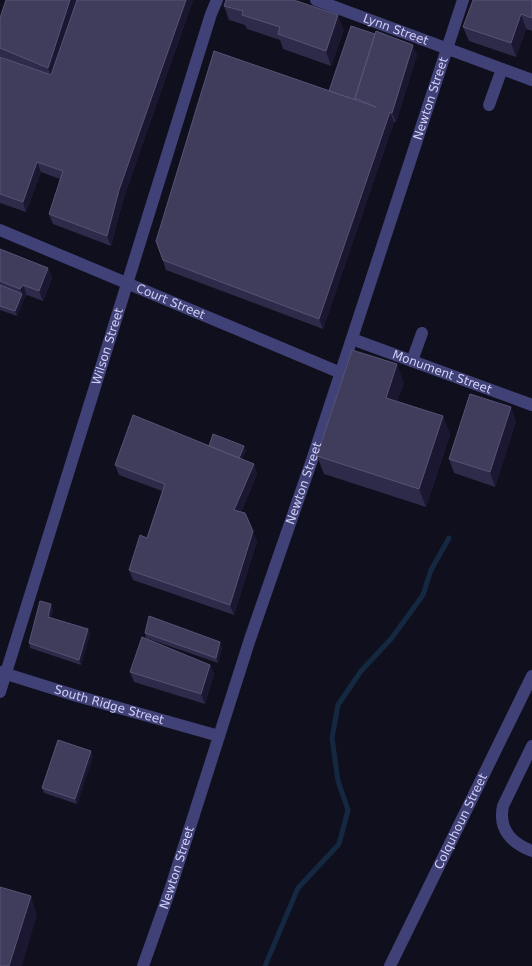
<svg xmlns="http://www.w3.org/2000/svg" width="532" height="966" font-family="'DejaVu Sans',sans-serif">
	<style>
		.lines { fill: none; stroke-linecap: round; stroke-linejoin: round }
		.stream { stroke: #152841; stroke-width: 5 }
		.minor { stroke: #404176; stroke-width: 12 }
		.wall { fill: #2e2a49 }
		.shaded-wall { fill: #1b1730 }
		.building { fill: #403c5c; stroke: #575375 }
		.labels { text-anchor: middle; dominant-baseline: central; stroke-width: 5; stroke-linejoin: round; paint-order: stroke }
		.street-label { font-size: 12px; fill: #d3d1f9; stroke: #100f1d }
	</style>
	<rect width="100%" height="100%" fill="#100f1d"/>
	<g class="lines">
		<path class="stream" d="M265,966L298,888L339,844L348,810L338,781L332,738L338,705L361,671L391,639L423,595L431,570L449,538"/>
		<g class="minor">
			<path id="s1" d="M316,0L532,80"/>
			<path d="M489,105L502,69"/>
			<path id="s2" d="M0,230L341,373"/>
			<path id="s3" d="M352,339L532,405"/>
			<path d="M412,361L422,333"/>
			<path id="s4" d="M0,672L77,696L219,736"/>
			<path id="s5" d="M0,692L211,14L217,0"/>
			<path d="M532,746L503,806C498,829 511,843 532,851"/>
			<path id="s6" d="M143,966L170,890L250,639L313,457L463,0"/>
			<path id="s7" d="M390,966L532,676"/>
		</g>
	</g>
	<path class="wall" d="M6,0H77L69,23L77,0H193L123,200L111,246L53,224L49,214L60,179L41,172L26,212L0,203V57L14,62L0,56V18Z
		M532,0V31L526,29L516,57L469,41L463,27Z
		M224,6L344,30L331,66L283,49L280,40L247,29L245,25L229,20Z
		M375,34L417,55L396,122H394L323,329L166,270L156,241L329,91Z
		M0,249L48,268L52,278L43,301L27,295L24,299L17,316L0,310Z
		M404,383L397,401L443,416L450,435L426,507L324,474L317,456Z
		M516,421L495,487L454,473L449,459Z
		M244,446L246,451L242,459L254,464L257,474L241,512L257,541L234,615L133,580L129,570L147,538L162,491L119,475L115,465Z
		M53,609L51,618L88,629L90,634L81,665L30,648L29,643Z
		M145,633L222,647L218,663L146,638Z
		M210,665L214,674L205,704L134,682L130,672Z
		M93,756L77,804L44,793L42,788Z"/>
	<path class="shaded-wall" d="M70,0H77L52,78L48,68Z
		M186,0H193L123,200L111,246L107,236L119,190Z
		M521,14L526,29L516,57L511,43Z
		M338,15L344,30L331,66L326,51Z
		M413,45L417,55L396,122L392,113Z
		M390,112L394,122L323,329L319,319Z
		M37,162L41,172L26,212L23,202Z
		M48,268L52,278L43,301L39,291Z
		M23,285L27,295L24,299L17,316L15,311L22,294L20,289Z
		M397,364L404,383L392,416L386,398Z
		M511,407L516,421L495,487L490,472Z
		M443,416L450,435L426,507L419,489Z
		M244,446L246,451L239,467L238,462Z
		M254,464L257,474L237,520L234,510Z
		M253,531L257,541L234,615L230,605Z
		M51,604L53,609L50,622L48,617Z
		M88,629L90,634L81,665L79,660Z
		M220,642L222,647L218,663L216,658Z
		M210,665L214,674L205,704L201,694Z
		M91,751L93,756L77,804L75,799Z
		M31,896L37,915L22,966H9Z"/>
	<path class="building" d="M6,0H70L48,68L0,48V18Z
		M77,0H186L119,190L107,236L49,214L63,171L37,162L23,202L0,194V57L51,75Z
		M226,0H294L338,15L326,51L278,34L280,27L242,15L243,11L224,6Z
		M473,0H532V18L521,14L511,43L463,27Z
		M351,26L375,34L355,98L356,100L329,91Z
		M376,31L413,45L392,113L390,112L319,319L163,260L156,241L214,51L376,107L355,98Z
		M0,249L48,268L39,291L23,285L20,289L0,281Z
		M0,285L22,294L15,311L0,306Z
		M352,350L397,364L386,398L443,416L419,489L317,456Z
		M470,394L511,407L490,472L449,459Z
		M133,415L254,464L234,510L245,513L253,531L230,605L129,570L140,535L147,538L165,484L115,465Z
		M213,434L244,446L239,458L209,446Z
		M40,601L51,604L48,617L88,629L79,660L29,643Z
		M149,616L220,642L216,658L145,633Z
		M142,637L210,665L201,694L130,672Z
		M58,740L91,751L75,799L42,788Z
		M0,887L31,896L9,966H0Z"/>
	<g class="labels">
		<g class="street-label">
			<text stroke="none"><textPath href="#s1" startOffset="85">Lynn Street</textPath></text>
			<text stroke="none"><textPath href="#s6" startOffset="914">Newton Street</textPath></text>
			<text stroke="none"><textPath href="#s2" startOffset="185">Court Street</textPath></text>
			<text stroke="none"><textPath href="#s5" startOffset="362">Wilson Street</textPath></text>
			<text stroke="none"><textPath href="#s3" startOffset="96">Monument Street</textPath></text>
			<text stroke="none"><textPath href="#s6" startOffset="509">Newton Street</textPath></text>
			<text stroke="none"><textPath href="#s4" startOffset="114">South Ridge Street</textPath></text>
			<text stroke="none"><textPath href="#s7" startOffset="161">Colquhoun Street</textPath></text>
			<text stroke="none"><textPath href="#s6" startOffset="104">Newton Street</textPath></text>
		</g>
	</g>
</svg>
